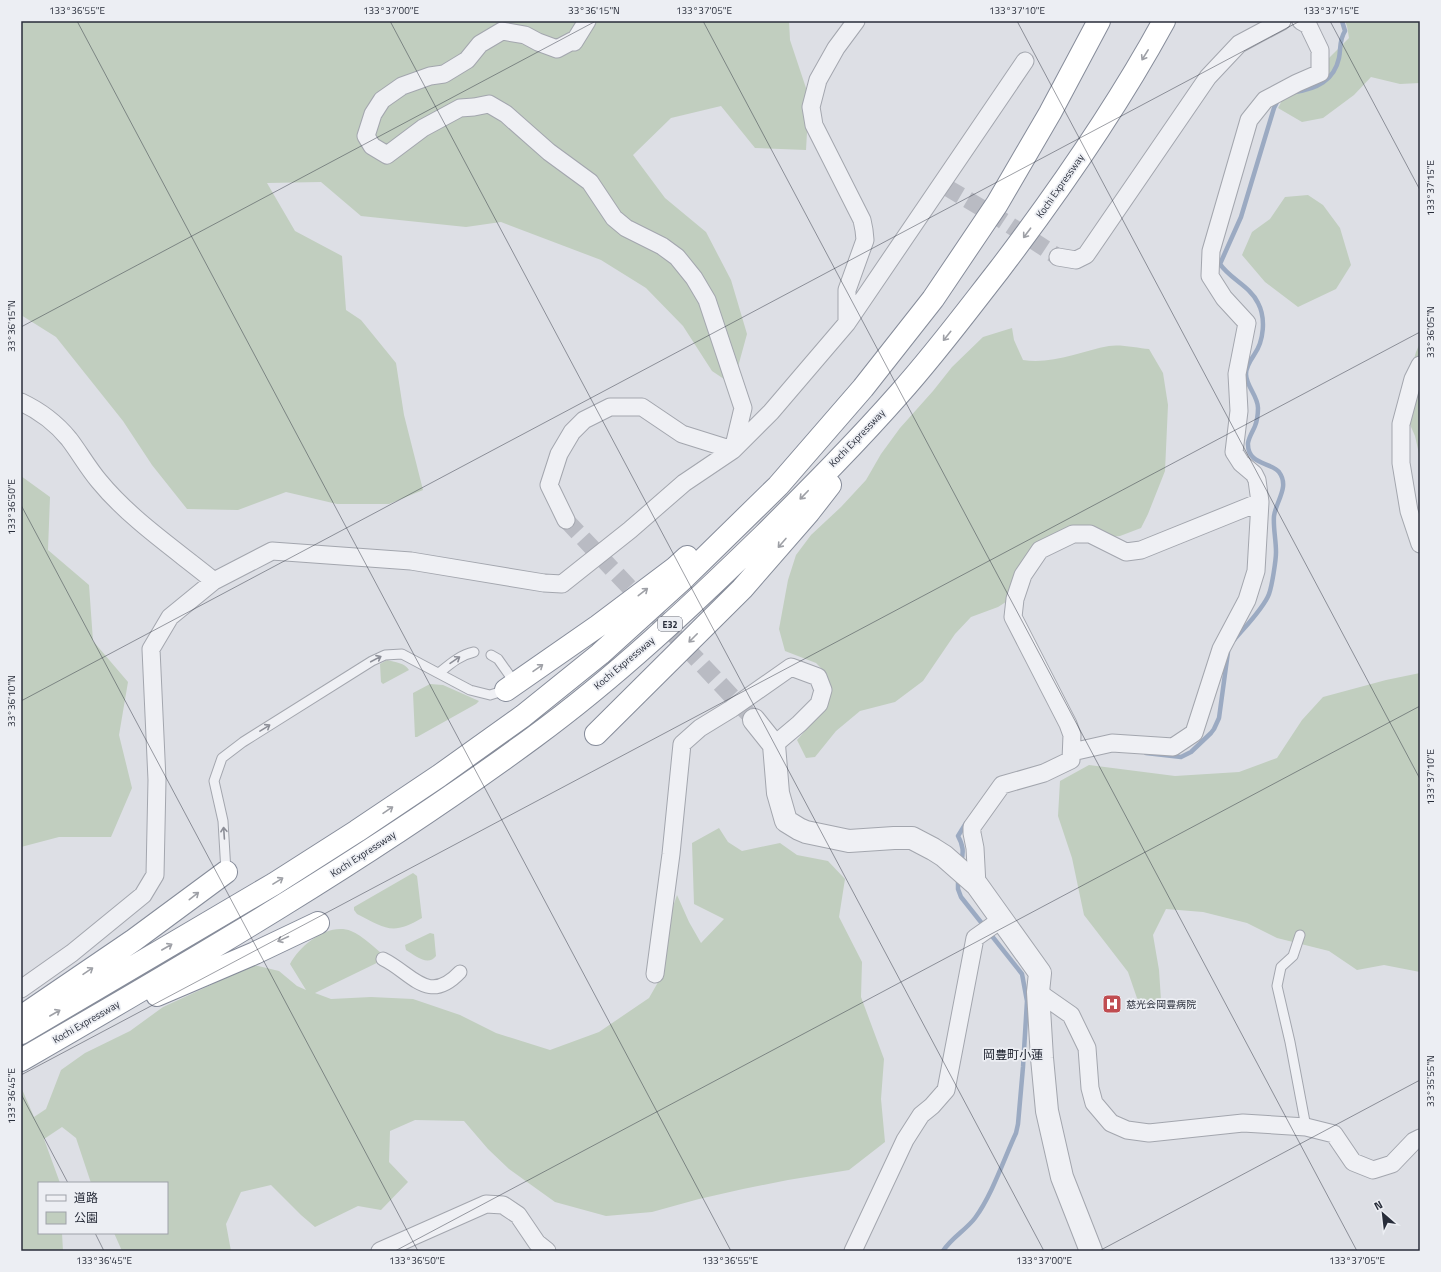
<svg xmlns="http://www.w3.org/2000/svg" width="1441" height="1272" font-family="'Titillium Web','Noto Sans JP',sans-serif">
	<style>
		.green { fill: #c1cebf }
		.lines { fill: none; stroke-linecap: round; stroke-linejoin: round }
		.stream { stroke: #9baac2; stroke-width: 4.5 }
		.minor-tunnel { stroke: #b9bbc3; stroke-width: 17; stroke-dasharray: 17 8; stroke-linecap: butt }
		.service-casing { stroke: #a3a6ae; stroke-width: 11 }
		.pedestrian-casing { stroke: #a3a6ae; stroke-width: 15 }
		.minor-casing { stroke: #a3a6ae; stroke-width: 19 }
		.tertiary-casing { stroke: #a3a6ae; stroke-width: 24 }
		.motorway-casing { stroke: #868c9a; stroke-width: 24 }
		.service { stroke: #eff0f4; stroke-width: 9 }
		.pedestrian { stroke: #eff0f4; stroke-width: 13 }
		.minor { stroke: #eff0f4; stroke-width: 17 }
		.tertiary { stroke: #eff0f4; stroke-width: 22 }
		.motorway { stroke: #fff; stroke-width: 22 }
		.oneway { stroke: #9ea0a6 }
		.oneway2 { stroke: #8c8e97 }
		.ticks { fill: none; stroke: #282d3a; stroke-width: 1; stroke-opacity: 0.45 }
		.labels { text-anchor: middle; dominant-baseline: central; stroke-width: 3.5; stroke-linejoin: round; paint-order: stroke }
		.shield { fill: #eceef3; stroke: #636772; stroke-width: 1 }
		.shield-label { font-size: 9px; font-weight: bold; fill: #282d3a }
		.street-label { font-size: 10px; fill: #282d3a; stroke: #eceef3 }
		.poi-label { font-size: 10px; fill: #282d3a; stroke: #eceef3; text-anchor: start }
		.quarter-label { font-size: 12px; fill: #1a1e2b; stroke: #eceef3 }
		.neatline { fill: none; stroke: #282d3a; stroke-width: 1.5 }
		.ticks-label { font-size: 10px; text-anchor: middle; fill: #282d3a }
	</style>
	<rect width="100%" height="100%" fill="#dddfe5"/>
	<path class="green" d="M21,21H789L790,40L809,97L806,150L755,148L721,106L671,118L633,155L665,198L706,232L731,280L747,334L733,385L712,371L683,326L646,288L601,260L501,222L466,227L361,216L321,182L267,183L295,231L342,256L346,310L361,320L396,363L404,415L423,490L389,504H337L286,492L238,510L187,509L152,465L123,421L56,337L21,315Z
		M1345,21H1420V83L1400,84L1371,77L1354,95L1323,118L1302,122L1278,108L1287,91L1316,71L1349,38L1347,26Z
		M1308,195L1323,205L1340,228L1351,265L1336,289L1298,307L1265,282L1242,255L1252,232L1270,219L1285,197Z
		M1012,328L1014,340L1023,360C1051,365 1081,351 1109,346C1120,344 1138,348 1149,349L1163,373L1168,405L1165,471L1148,514L1141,528L1120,536L1063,542L1035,558L1028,588L998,607L971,617L955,634L923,681L895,702L860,711L836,731L815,757L806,758L797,740L828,705L830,685L823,670L816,663L785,651L779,629L788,580L796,555L811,535L841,507L866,480L881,454L900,428L933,391L952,367L983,337Z
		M1420,343V458L1415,436L1405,413L1406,387L1416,352Z
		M21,476L50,497L48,550L89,585L93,641L128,682L119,735L132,788L111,837H59L21,847Z
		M387,660C395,662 405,663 409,670L383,684L381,682L380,664Z
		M1420,673V972L1384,965L1357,970L1329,951L1277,938L1247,923L1203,912L1166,909L1153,935L1159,970L1161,1000L1139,1004L1128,972L1084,915L1072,858L1058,816L1060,781L1089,765L1175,776L1239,772L1277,758L1302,720L1323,697L1386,680Z
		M430,684L443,685L479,701L476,704L417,737H415L413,693Z
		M719,828L728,842L742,851L780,843L797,855L828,861L845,879L839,917L862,962L861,997L884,1059L881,1099L885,1142L849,1170L788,1180L743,1189L699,1199L652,1212L606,1216L555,1202L509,1169L488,1149L464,1121L415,1120L390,1131L389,1162L408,1182L381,1210L358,1206L315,1227L301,1215L271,1185L241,1192L226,1224L231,1251H122L114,1233H167V1183H91L76,1138L62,1127L44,1139L60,1183H39V1233H62L63,1251H21V1087L34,1117L46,1109L61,1070L85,1053L130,1031L163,1007L213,984L250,964L279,971L297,986L306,990L290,964C300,945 329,922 351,931C362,935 377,950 387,958L315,993L331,999L371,997L413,999L460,1015L496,1033L550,1050L599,1032L649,998L665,970L666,927L677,895L689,922L701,943L724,919L694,904L692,843Z
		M413,873L417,876L422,918C392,936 385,928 357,914L354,910V907Z
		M430,933L434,934L436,956C428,967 414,955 406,950L405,945Z"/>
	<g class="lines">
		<path class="stream" d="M1295,92C1316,89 1334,81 1339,58C1341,48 1339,40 1345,31L1342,21
			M1234,640C1244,628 1264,608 1269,594C1272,586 1276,560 1276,552C1276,540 1273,527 1274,516C1276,501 1290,487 1279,472C1271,462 1247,465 1248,443C1249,437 1253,431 1255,426C1257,421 1258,414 1258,408C1258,396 1246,386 1246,374C1246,367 1250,361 1254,355C1264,341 1266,318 1258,303C1250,286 1230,279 1220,264L1241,217L1274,108L1278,100
			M1146,753L1181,757L1191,752L1211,733L1214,729L1219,718L1228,652
			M961,862C964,852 963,845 958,836L966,823
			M943,1251C951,1238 966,1230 975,1218C992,1195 1004,1159 1016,1133L1018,1124L1023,1067L1027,1001L1022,974L961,897L958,889V877"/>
		<path class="minor-tunnel" d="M946,187L1002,220L1058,257
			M566,520L754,720"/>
		<defs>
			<path id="service" d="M491,655L498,659L515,683
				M439,673C450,664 460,655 474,652
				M226,872L223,821L214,781L222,758L243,742L372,661L385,655L402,654L470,690L490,695L506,690
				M1300,935L1293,956L1281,967L1277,986L1290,1042L1306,1127"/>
			<path id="pedestrian" d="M383,959C412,973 428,1006 460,972"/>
			<path id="minor" d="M587,21L574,42L572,41L557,49L538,42L525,35L502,31L480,44L467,60L444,74L430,76L402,86L382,100L373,114L366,136L372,146L387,155L423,128L460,108L474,107L489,104L506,114L549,152L590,182L614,218L626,228L662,246L677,257L694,278L707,300L743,408L733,450
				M1058,257L1076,260L1086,255L1208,77L1239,44L1282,21
				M847,323V290L865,240L864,230L862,220L814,125L811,107L818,80L836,48L856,21
				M1420,365L1413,379L1401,424V463L1409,511L1420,544
				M21,402C40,411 56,423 69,439C79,452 88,468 99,481C130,519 176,550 214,581
				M566,520L549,485L559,454L572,432L584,420L610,407H642L682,434L733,450
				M1072,752L1112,743L1173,747L1194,733L1221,649L1247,600L1256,571L1260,502L1257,480L1254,474L1241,463L1234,452L1239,411L1237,374L1247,323L1224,298L1210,276L1211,251L1249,120L1265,100L1297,83L1320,73V50L1308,25L1301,21
				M977,885L975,848L972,833V827L1002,785L1044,773L1071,760L1072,735L1068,724L1013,617L1015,599L1023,575L1040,550L1073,534H1090L1126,552L1141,550L1260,502
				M655,974L671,854L682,744L700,728L731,709L791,667L818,677L823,690L819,704L799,724L774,745
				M21,989L72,953L143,895L155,875L157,780L151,649L170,617L214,581L272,551L411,561L544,583L562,584L630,530L684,483L733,450L771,412L847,323L1025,61
				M1038,992L1071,1015L1087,1048L1090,1088L1094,1103L1111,1123L1127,1130L1149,1133L1243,1123L1306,1127L1334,1134L1353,1162L1373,1170L1392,1164L1414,1141L1420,1138
				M380,1251L486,1204L503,1205L518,1215L537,1243L547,1251
				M853,1251L905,1140L921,1115L932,1106L946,1090L975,938L1002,919"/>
			<path id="tertiary" d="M754,720L774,745L778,793L786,821L799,829L806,832L849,841L894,838H912L933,849L944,856L977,885L1040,973L1038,992L1042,1058L1047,1111L1062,1177L1091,1251"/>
			<path id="motorway" d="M506,690L598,626L675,568L687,557
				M596,734L742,589L809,512L830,485
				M157,995L255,953L318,923
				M21,1017L134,940L226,872
				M21,1033L274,884L357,831L439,776L523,716L600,654L685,577L778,486L863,388L933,299L997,204L1050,113L1099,21
				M21,1060C196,959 371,857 534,737C616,677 691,606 764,535C810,489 857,442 900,393C935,354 967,311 999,270C1059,191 1116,109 1164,21"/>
		</defs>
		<use href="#service" class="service-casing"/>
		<use href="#pedestrian" class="pedestrian-casing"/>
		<use href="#minor" class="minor-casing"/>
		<use href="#tertiary" class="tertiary-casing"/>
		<use href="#motorway" class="motorway-casing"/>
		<use href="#service" class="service"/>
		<use href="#pedestrian" class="pedestrian"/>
		<use href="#minor" class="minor"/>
		<use href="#tertiary" class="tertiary"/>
		<use href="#motorway" class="motorway"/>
	</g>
	<defs><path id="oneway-shaft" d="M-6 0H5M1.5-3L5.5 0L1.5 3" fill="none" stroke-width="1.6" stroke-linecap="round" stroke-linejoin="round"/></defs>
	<g class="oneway">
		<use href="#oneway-shaft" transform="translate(1145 55) rotate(122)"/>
		<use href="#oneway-shaft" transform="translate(1027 233) rotate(127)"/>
		<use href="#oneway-shaft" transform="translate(947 336) rotate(129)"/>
		<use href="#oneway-shaft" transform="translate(804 495) rotate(134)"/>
		<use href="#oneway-shaft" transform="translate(782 543) rotate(131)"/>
		<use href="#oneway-shaft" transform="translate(643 592) rotate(-38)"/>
		<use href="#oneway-shaft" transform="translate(693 638) rotate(135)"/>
		<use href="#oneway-shaft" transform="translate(538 668) rotate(-35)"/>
		<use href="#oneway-shaft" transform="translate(388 810) rotate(-34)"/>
		<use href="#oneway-shaft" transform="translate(278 881) rotate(-32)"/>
		<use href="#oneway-shaft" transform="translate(194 896) rotate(-38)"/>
		<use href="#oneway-shaft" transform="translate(283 939) rotate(155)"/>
		<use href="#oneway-shaft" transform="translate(167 947) rotate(-30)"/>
		<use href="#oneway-shaft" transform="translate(88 971) rotate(-34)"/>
		<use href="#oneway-shaft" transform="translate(55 1013) rotate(-30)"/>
	</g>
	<g class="oneway2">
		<use href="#oneway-shaft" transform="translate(376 659) rotate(-28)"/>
		<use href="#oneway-shaft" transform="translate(455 660) rotate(-34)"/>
		<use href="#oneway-shaft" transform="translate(265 728) rotate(-32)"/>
		<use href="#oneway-shaft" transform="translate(224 833) rotate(-94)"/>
	</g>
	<path class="ticks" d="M77,21L731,1251M390,21L1044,1251M703,21L1357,1251M1017,21L1420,779M1330,21L1420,190M21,327L596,21M21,505L418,1251M21,701L1300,21M21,1075L1420,332M21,1094L68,1183M95,1233L104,1251M395,1251L1420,706M1099,1251L1420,1080"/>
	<defs>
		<symbol id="hospital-square" viewBox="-11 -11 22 22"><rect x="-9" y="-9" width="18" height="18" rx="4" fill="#c04d51" stroke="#eceef3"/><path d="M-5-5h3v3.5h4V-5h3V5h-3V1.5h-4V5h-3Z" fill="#fff"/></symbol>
	</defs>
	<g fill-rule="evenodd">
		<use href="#hospital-square" x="1101" y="993" width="22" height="22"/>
	</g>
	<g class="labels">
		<rect class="shield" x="658" y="617" width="24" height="14" rx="3"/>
		<g class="shield-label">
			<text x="670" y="624">E32</text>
		</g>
		<g class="street-label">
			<text transform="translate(1060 186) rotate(-55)">Kochi Expressway</text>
			<text transform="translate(857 438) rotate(-46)">Kochi Expressway</text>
			<text transform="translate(624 663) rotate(-40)">Kochi Expressway</text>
			<text transform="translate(363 854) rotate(-33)">Kochi Expressway</text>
			<text transform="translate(86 1022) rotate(-30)">Kochi Expressway</text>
		</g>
		<g class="poi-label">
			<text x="1126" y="1004">慈光会岡豊病院</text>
		</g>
		<g class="quarter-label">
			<text x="1013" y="1054">岡豊町小蓮</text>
		</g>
	</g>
	<rect width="1441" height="1272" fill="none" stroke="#eceef3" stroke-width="44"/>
	<rect x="38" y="1182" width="130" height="52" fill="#eceef3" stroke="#9ea1a9"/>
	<rect x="46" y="1195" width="20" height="6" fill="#eff0f4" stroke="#9ea1a9"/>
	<text x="74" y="1202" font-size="12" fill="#282d3a">道路</text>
	<rect x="46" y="1212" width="20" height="12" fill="#c1cebf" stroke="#9ea1a9"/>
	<text x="74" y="1222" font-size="12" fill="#282d3a">公園</text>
	<g transform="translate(1383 1214) rotate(332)" stroke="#eceef3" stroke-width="3" paint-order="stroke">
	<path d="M0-3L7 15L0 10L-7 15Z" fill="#282d3a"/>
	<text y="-6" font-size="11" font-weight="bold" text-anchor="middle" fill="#282d3a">N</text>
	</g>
	<rect x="22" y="22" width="1397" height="1228" class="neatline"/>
	<g class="ticks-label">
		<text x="77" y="14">133°36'55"E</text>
		<text x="391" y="14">133°37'00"E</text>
		<text x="594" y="14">33°36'15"N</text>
		<text x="704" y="14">133°37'05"E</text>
		<text x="1017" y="14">133°37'10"E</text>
		<text x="1331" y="14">133°37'15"E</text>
		<text transform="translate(1430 188) rotate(-90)" y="4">133°37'15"E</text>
		<text transform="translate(11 326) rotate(-90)" y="4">33°36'15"N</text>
		<text transform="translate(1430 332) rotate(-90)" y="4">33°36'05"N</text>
		<text transform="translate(11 507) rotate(-90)" y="4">133°36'50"E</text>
		<text transform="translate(11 701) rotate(-90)" y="4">33°36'10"N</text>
		<text transform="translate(1430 777) rotate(-90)" y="4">133°37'10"E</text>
		<text transform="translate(1430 1081) rotate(-90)" y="4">33°35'55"N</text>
		<text transform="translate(11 1096) rotate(-90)" y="4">133°36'45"E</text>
		<text x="104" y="1264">133°36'45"E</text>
		<text x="417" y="1264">133°36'50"E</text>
		<text x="730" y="1264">133°36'55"E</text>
		<text x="1044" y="1264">133°37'00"E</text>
		<text x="1357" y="1264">133°37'05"E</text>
	</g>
</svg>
